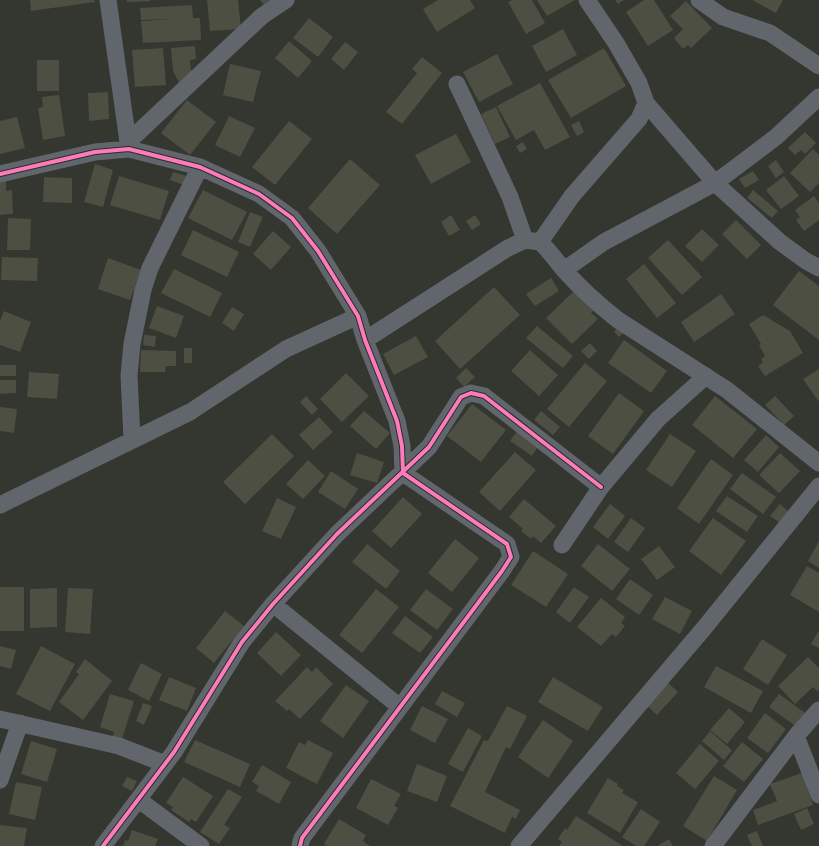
<svg xmlns="http://www.w3.org/2000/svg" width="819" height="846" font-family="Quicksand,sans-serif">
	<style>
		.building { fill: #4c4f42 }
		.lines { fill: none; stroke-linecap: round; stroke-linejoin: round }
		.minor { stroke: #61666c; stroke-width: 17 }
		.cycleway-casing { stroke: #2b2e24; stroke-width: 6 }
		.cycleway { stroke: #fd7abc; stroke-width: 4 }
	</style>
	<rect width="100%" height="100%" fill="#343630"/>
	<path class="building" d="M30,0H94L95,2L31,11Z
		M127,0H150V1L127,2Z
		M207,0H238L241,29L210,31Z
		M260,0H274L265,7Z
		M438,0H470L475,8L437,32L423,9Z
		M512,0H532L545,23L526,34L508,2Z
		M537,0H575L547,16Z
		M615,0H624L618,4Z
		M644,0H654L673,30L648,46L626,12Z
		M752,0H783L776,13Z
		M686,1L712,28L691,48L688,45L683,49L674,38L683,29L670,16Z
		M192,5L193,18H200L201,40L143,43L141,21L172,19L141,20L140,8Z
		M309,18L333,37L318,57L293,38Z
		M563,29L577,55L546,72L532,46Z
		M289,41L312,61L298,78L275,58Z
		M345,42L358,52L344,70L331,59Z
		M195,46L196,59L190,60L191,70L195,76L182,88L173,71L171,48Z
		M163,48L166,85L135,87L132,50Z
		M604,48L626,86L571,118L548,80Z
		M497,54L513,84L479,102L463,72Z
		M422,57L442,73L402,124L386,112L417,73L412,69Z
		M37,60H59V91H37Z
		M230,64L261,71L253,102L223,95Z
		M540,83L570,137L545,150L534,130L516,140L497,106Z
		M108,92L109,119L89,121L88,93Z
		M59,95L65,136L43,140L38,108L43,107L42,97Z
		M187,100L216,122L190,155L161,133Z
		M496,107L510,137L495,144L481,114Z
		M229,116L255,128L240,157L215,145Z
		M17,117L25,148L0,154V121Z
		M289,121L312,139L275,185L252,167Z
		M579,121L584,132L577,136L571,125Z
		M805,132L816,143L805,154L801,150L795,155L788,148Z
		M456,134L471,162L431,184L415,155Z
		M523,142L527,149L520,153L516,146Z
		M813,149L819,155V183L810,192L790,173Z
		M350,159L380,185L337,234L308,208Z
		M776,160L784,172L776,178L768,166Z
		M95,164L113,170L103,207L84,202Z
		M753,171L759,180L745,188L739,179Z
		M173,172L187,176L184,185L170,180Z
		M119,176L169,191L160,220L110,205Z
		M784,176L799,196L781,209L766,190Z
		M44,177L72,178V203L43,202Z
		M0,180H6V191L12,190L13,214L0,215Z
		M203,190L247,212L232,240L188,218Z
		M753,190L778,211L772,218L747,198Z
		M814,196L819,203V220L804,231L796,220L800,217L795,210Z
		M250,212L263,217L250,247L238,242Z
		M451,215L460,230L449,236L441,222Z
		M475,215L481,224L472,230L466,221Z
		M8,218L31,219L30,250H7Z
		M736,220L761,245L747,259L722,234Z
		M702,229L719,245L702,262L685,246Z
		M193,230L239,252L227,277L181,255Z
		M273,231L291,247L271,270L253,254Z
		M668,240L702,277L682,295L648,258Z
		M2,257L38,258L37,281L1,280Z
		M108,258L141,270L130,300L98,289Z
		M644,264L676,303L657,318L626,279Z
		M174,269L222,293L210,317L161,293Z
		M799,271L819,286V340L773,305Z
		M551,278L559,291L535,306L526,294Z
		M494,287L520,315L460,369L435,341Z
		M574,291L594,310L591,313L598,319L572,344L546,318Z
		M721,294L735,314L694,342L681,322Z
		M157,306L184,316L176,338L149,328Z
		M232,307L244,314L234,331L222,323Z
		M4,311L31,322L20,352L0,345V321Z
		M763,315L790,331L803,353L765,376L758,366L763,362L761,359L765,356L759,345L761,344L749,324Z
		M621,324L626,330L619,337L614,332Z
		M537,326L573,356L563,368L526,338Z
		M144,335L156,336L155,347L143,345Z
		M416,336L428,357L394,375L383,354Z
		M624,340L667,371L651,393L608,363Z
		M590,343L597,351L589,359L581,351Z
		M184,348H192V363H184Z
		M141,350L176,351V366H166L165,372H140Z
		M530,350L558,375L539,396L511,371Z
		M585,363L607,381L569,427L547,409Z
		M0,365H16V376H0Z
		M466,368L475,377L464,387L456,378Z
		M819,369V402L803,379Z
		M29,372L59,374L57,399L27,397Z
		M346,373L369,396L342,422L320,399Z
		M0,380H16V393L0,394Z
		M619,393L644,411L613,454L588,436Z
		M306,396L318,409L312,415L300,402Z
		M715,396L757,429L733,458L692,425Z
		M775,396L794,416L784,425L765,405Z
		M472,404L506,430L481,462L447,436Z
		M0,407L17,409L14,433L0,431Z
		M364,411L390,433L376,449L350,426Z
		M541,411L560,427L553,435L534,420Z
		M319,417L333,432L313,450L299,435Z
		M519,428L541,442L532,456L510,441Z
		M272,434L294,456L245,504L223,482Z
		M670,434L696,451L672,487L646,470Z
		M766,435L779,447L758,472L744,460Z
		M515,452L536,470L500,511L479,492Z
		M357,453L384,462L377,483L350,475Z
		M780,453L800,471L779,493L759,475Z
		M711,459L733,475L699,524L677,508Z
		M308,460L325,476L303,499L286,484Z
		M331,471L358,489L345,509L318,492Z
		M742,473L776,497L763,514L730,489Z
		M727,496L758,516L747,532L716,511Z
		M403,497L422,514L391,548L372,531Z
		M277,498L296,507L281,539L262,531Z
		M524,499L556,526L541,543L533,536L531,539L521,531L523,529L509,517Z
		M610,504L625,516L608,539L593,527Z
		M780,504L789,512L780,523L770,516Z
		M631,518L645,528L628,552L614,542Z
		M713,518L746,541L721,575L689,551Z
		M455,539L479,558L452,592L428,573Z
		M819,541V568L808,561Z
		M367,544L400,571L386,589L352,562Z
		M598,544L630,569L612,591L581,566Z
		M659,546L675,567L657,580L641,559Z
		M533,551L568,574L546,607L511,585Z
		M807,566L819,573V612L790,595Z
		M630,579L653,595L639,615L616,599Z
		M0,587H24V631H0Z
		M574,587L589,597L570,623L556,612Z
		M57,588V627L30,628V589Z
		M68,588L93,589L90,634L65,632Z
		M376,589L399,607L362,653L339,635Z
		M426,589L453,609L437,630L410,610Z
		M665,597L692,611L680,634L652,619Z
		M601,598L625,617L621,623L625,626L616,637L612,634L601,646L577,627Z
		M225,611L244,626L214,663L196,648Z
		M405,616L433,637L420,653L392,633Z
		M819,630V648L811,644Z
		M276,632L301,655L281,676L257,653Z
		M762,639L787,655L768,685L743,669Z
		M0,646L16,650L11,669L0,666Z
		M41,646L75,664L50,711L16,694Z
		M808,657L819,668V690L817,691L813,687L795,704L778,686Z
		M85,659L112,681L83,720L59,702L79,674L76,672Z
		M141,663L162,674L149,701L128,690Z
		M716,666L763,691L751,713L704,687Z
		M307,667L312,672L316,667L333,684L300,719L289,709L287,711L275,701Z
		M169,677L196,688L187,711L159,700Z
		M553,677L603,707L588,731L538,702Z
		M667,682L678,692L657,715L646,705Z
		M346,685L369,701L343,738L320,721Z
		M442,691L465,703L457,717L435,704Z
		M110,694L134,701L121,742L112,739L114,732L100,727Z
		M779,694L808,715L798,728L769,707Z
		M143,703L152,706L144,725L136,721Z
		M422,706L448,719L435,743L410,730Z
		M507,706L527,716L510,749L506,747L485,792L520,810L516,819L512,817L505,833L450,806L484,740L488,741Z
		M729,708L745,722L727,744L710,730Z
		M765,713L786,729L768,753L747,738Z
		M543,720L573,741L548,778L518,757Z
		M468,728L482,736L463,772L448,764Z
		M710,731L732,750L724,760L702,741Z
		M195,740L250,764L240,787L184,762Z
		M308,740L333,753L317,784L286,768L299,742L305,745Z
		M31,741L57,749L47,782L21,774Z
		M742,742L763,759L744,782L723,766Z
		M700,744L719,761L695,789L676,773Z
		M417,764L447,776L437,802L407,791Z
		M262,765L291,782L279,804L256,791L259,786L252,782Z
		M802,773L813,805L758,825L753,810L777,801L770,784Z
		M714,776L737,790L707,841L683,826Z
		M127,777L137,781L132,791L122,786Z
		M183,777L213,796L196,822L191,819L189,822L171,810L173,807L166,803Z
		M608,778L618,784L617,786L624,790L622,793L638,802L620,833L587,813Z
		M371,779L401,794L394,806L398,808L388,825L356,808Z
		M16,782L42,787L35,820L9,814Z
		M228,789L242,797L224,825L230,828L219,844L200,832Z
		M807,808L814,824L801,830L794,814Z
		M641,809L660,822L644,846H636L622,837Z
		M576,816L623,846H559L562,842L558,839L565,828L567,830Z
		M339,819L366,835L363,841L370,846H327L324,844Z
		M0,825L27,828L24,846H0Z
		M132,830L158,839L155,846H123L125,840L128,841Z
		M757,831L763,846H752L747,835Z
		M669,839L673,846H657Z"/>
	<g class="lines">
		<path class="minor" d="M108,0L129,149
			M587,0L616,43L639,83L646,103L715,183L780,242L806,261L819,268
			M699,0L723,17L770,33L819,66
			M457,84L510,197L525,240
			M128,142L262,16L286,0
			M0,174L95,152L129,149L200,167L259,194L292,218L318,251L358,316L365,340L397,421L402,446L403,473L507,544L511,557L502,571L302,838L300,846
			M540,242C550,251 556,261 565,271C581,289 599,305 618,320L727,390L819,463
			M564,270L604,242L715,183L776,137L819,97
			M365,340L508,248L525,240L540,242L572,196L639,119L646,103
			M132,440L129,375L132,344L143,290L150,268L200,167
			M0,505L190,412L286,349L358,316
			M562,545L601,487L658,419L706,376
			M273,604L400,707
			M0,719L119,746L165,764
			M796,736L819,795
			M0,780L20,723
			M139,800L201,846
			M103,846L174,752L242,642L273,604L337,534L429,447L461,397L471,393L484,396L601,487
			M519,846L705,627L819,486
			M713,846L796,736L819,710"/>
		<defs>
			<path id="cycleway" d="M0,174L95,152L129,149L200,167L259,194L292,218L318,251L358,316L365,340L397,421L402,446L403,473L507,544L511,557L502,571L302,838L300,846
				M103,846L174,752L242,642L273,604L337,534L429,447L461,397L471,393L484,396L601,487"/>
		</defs>
		<use href="#cycleway" class="cycleway-casing"/>
		<use href="#cycleway" class="cycleway"/>
	</g>
</svg>
